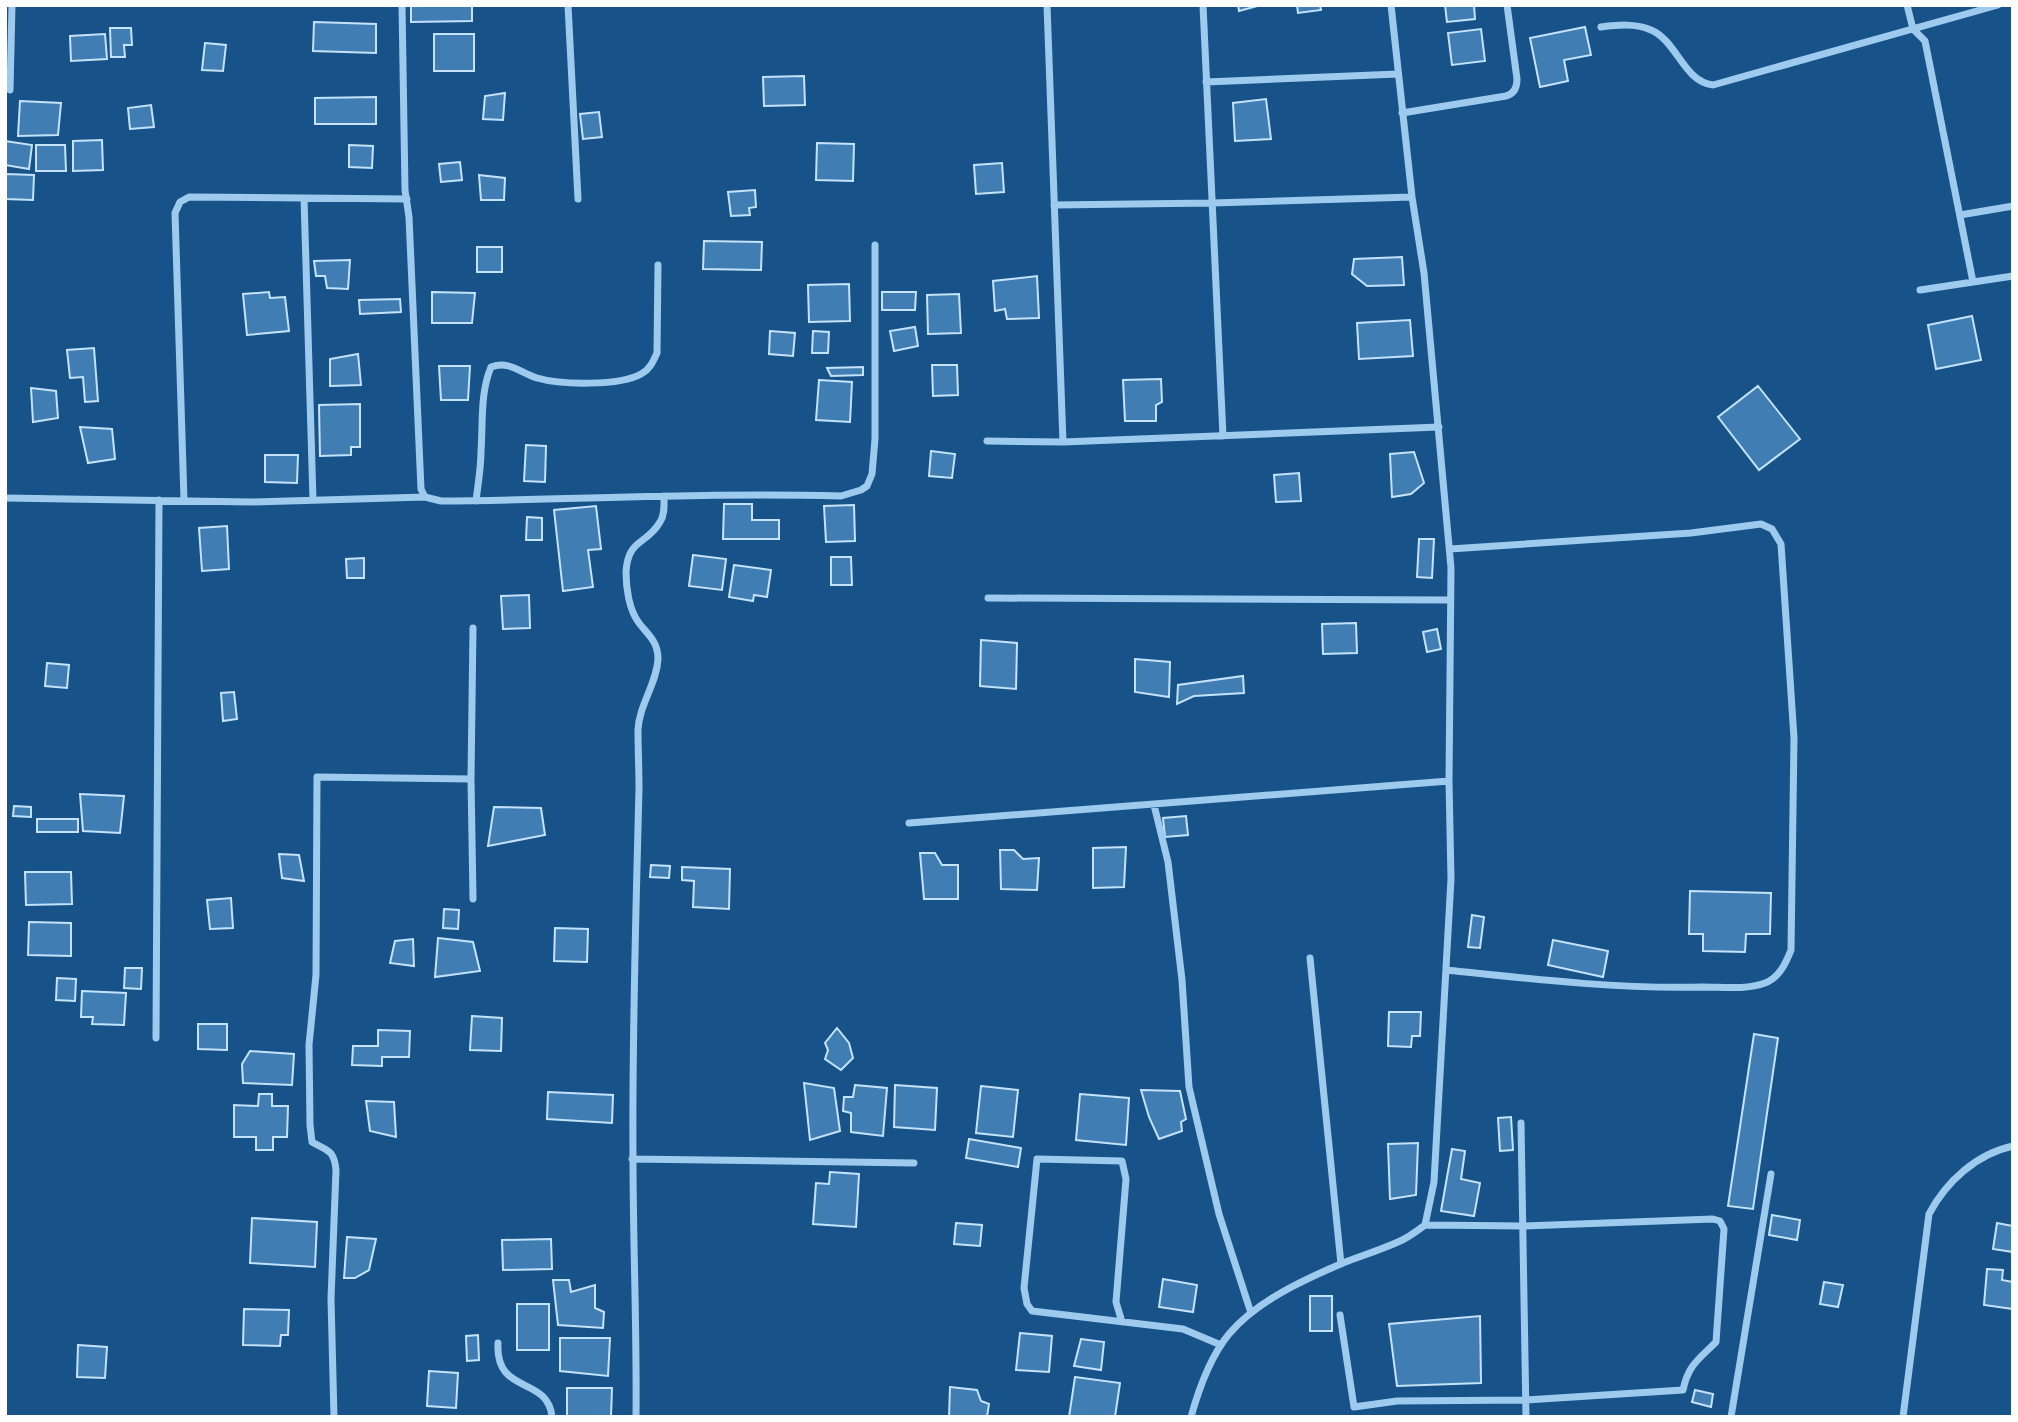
<svg xmlns="http://www.w3.org/2000/svg" width="2018" height="1422" font-family="'PT Sans Narrow',sans-serif">
	<style>
		.building { fill: #3f7db2; stroke: #c4e2fa; stroke-width: 2 }
		.lines { fill: none; stroke-linecap: round; stroke-linejoin: round }
		.street { stroke: #9ecaee; stroke-width: 7 }
	</style>
	<rect width="100%" height="100%" fill="#175389"/>
	<path class="building" d="M411,5H472V21L411,22Z
		M1238,5H1261L1239,11Z
		M1297,5H1320L1321,10L1298,13Z
		M1445,5H1474L1475,19L1447,22Z
		M314,22L376,24V53L313,51Z
		M1585,27L1591,55L1564,60L1568,81L1540,87L1530,38Z
		M110,28H131L132,45H124L125,57H111Z
		M1481,29L1485,61L1452,65L1448,33Z
		M105,34L107,59L71,61L70,36Z
		M434,34H474V71H434Z
		M205,43L226,45L223,71L202,70Z
		M804,76L805,105L764,106L763,77Z
		M505,93L503,120L483,119L485,96Z
		M376,97V124H315V98Z
		M1266,99L1271,139L1235,141L1233,103Z
		M20,101L61,103L58,135L18,136Z
		M151,105L154,127L130,129L128,108Z
		M599,112L602,137L583,139L580,114Z
		M102,140L103,170L73,171V141Z
		M5,141L32,145L29,169L5,165Z
		M817,143L854,144L853,181L816,180Z
		M36,145H65L66,171H36Z
		M349,145L373,146L372,168L349,167Z
		M460,162L462,180L441,182L439,164Z
		M1002,163L1004,192L976,194L974,165Z
		M5,174L34,175L33,200L5,199Z
		M479,175L505,178L504,200H481Z
		M755,190L756,207L749,208L750,215L731,216L728,192Z
		M704,241L762,242L761,270L703,269Z
		M477,247H502V272H477Z
		M1402,257L1404,285L1367,286L1352,274L1354,259Z
		M350,260L348,289L327,288L325,276H316L314,261Z
		M1037,276L1039,318L1007,319L1005,309L995,311L993,281Z
		M849,284L850,321L809,322L808,285Z
		M269,292L270,298L285,297L289,331L247,335L243,294Z
		M432,292L475,293L472,323H432Z
		M882,292H916L915,310H882Z
		M959,294L961,333L928,334L927,295Z
		M400,299L401,312L360,314L359,300Z
		M1972,316L1981,360L1936,369L1928,325Z
		M1410,320L1413,356L1359,359L1357,323Z
		M915,327L918,346L894,351L890,331Z
		M770,331L795,333L793,356L769,354Z
		M813,331L829,332L828,353H812Z
		M94,348L98,401L85,402L83,377L70,378L67,350Z
		M358,354L361,385L330,386V359Z
		M932,365H957L958,395L933,396Z
		M439,366H470L468,400H441Z
		M863,367V375L831,376L827,368Z
		M1161,379L1162,402L1156,405V421H1125L1123,380Z
		M819,380L852,382L850,422L816,420Z
		M1758,386L1800,439L1759,470L1718,417Z
		M31,388L56,391L58,418L33,422Z
		M360,404V447H351V455L320,456L319,405Z
		M80,427L112,429L115,459L88,463Z
		M526,445L546,446L545,482L524,481Z
		M931,451L955,454L952,478L929,476Z
		M1414,452L1424,483L1411,494L1392,497L1390,454Z
		M265,455H298L297,483L265,482Z
		M1299,473L1301,501L1276,502L1274,475Z
		M724,504H752V520H779V539H723Z
		M854,505L855,541L826,542L824,506Z
		M596,506L601,549L588,550L593,587L563,591L554,510Z
		M527,517L542,518V540H526Z
		M227,526L229,569L202,571L199,528Z
		M1419,539H1434L1432,578L1417,577Z
		M693,555L726,559L722,590L689,586Z
		M831,557H851L852,585H831Z
		M364,558V578H347L346,559Z
		M734,565L771,570L767,597L754,595L753,601L729,597Z
		M529,595L530,628L503,629L501,596Z
		M1356,623L1357,653L1323,654L1322,624Z
		M1437,629L1441,649L1427,652L1423,632Z
		M981,640L1017,643L1016,689L980,686Z
		M1135,659L1170,662L1169,697L1135,692Z
		M47,663L69,665L67,688L45,686Z
		M1243,676L1244,693L1194,696L1177,704L1178,685Z
		M234,692L237,719L223,721L221,693Z
		M80,794L124,796L120,833L83,831Z
		M14,806L31,807V817L13,816Z
		M494,807L541,808L545,835L488,846Z
		M1186,816L1188,835L1165,837L1163,818Z
		M37,819H78V832H37Z
		M1126,847L1124,887L1093,888V848Z
		M1000,850H1014L1023,859L1039,858L1037,890L1001,889Z
		M920,853H935L942,865H958V899H924Z
		M279,854L299,855L304,881L282,878Z
		M651,865L670,866L669,878L650,877Z
		M682,867L730,869L729,909L693,907L694,881L682,880Z
		M25,872H71L72,904L26,905Z
		M1690,891L1771,893L1770,934H1746L1745,952L1703,951V934H1689Z
		M231,898L233,928L210,929L207,900Z
		M444,909L459,910L458,929L443,928Z
		M1472,915L1484,917L1480,948L1468,947Z
		M29,922L71,923V956L28,955Z
		M555,928L588,929L587,962L554,961Z
		M438,938L473,942L480,971L435,977Z
		M413,939L414,966L390,963L395,941Z
		M1553,940L1608,951L1603,977L1548,965Z
		M125,968H142L141,989L124,988Z
		M57,978L76,979L75,1001L56,1000Z
		M82,991L126,993L124,1025L92,1024L93,1017H81Z
		M1389,1012H1421L1420,1036H1412L1411,1047L1388,1046Z
		M472,1016L502,1018L501,1051L470,1050Z
		M198,1024H227V1050L198,1049Z
		M837,1028L849,1043L853,1058L841,1070L825,1059L828,1050L825,1043Z
		M378,1030L410,1031L409,1057H382V1066L352,1065L353,1046H378Z
		M1754,1034L1778,1038L1753,1209L1728,1206Z
		M250,1051L294,1054L292,1085L243,1083L242,1064Z
		M804,1083L834,1088L840,1131L810,1140Z
		M855,1085L887,1088L883,1136L851,1132V1113L843,1111L844,1097H853Z
		M895,1085L937,1088L935,1130L894,1127Z
		M981,1086L1018,1090L1013,1137L976,1133Z
		M1141,1090L1180,1091L1186,1119L1181,1122L1182,1131L1159,1139L1149,1117Z
		M548,1092L613,1095L612,1123L547,1119Z
		M259,1094H272V1106H288L287,1137H273V1150H256V1137H234V1105L258,1106Z
		M1080,1094L1129,1098L1126,1145L1076,1140Z
		M366,1101L394,1102L396,1137L370,1131Z
		M1511,1117L1513,1150L1500,1151L1498,1118Z
		M969,1139L1021,1148L1018,1167L966,1158Z
		M1418,1143L1416,1195L1390,1199L1388,1144Z
		M1452,1149L1465,1151L1461,1179L1480,1183L1474,1216L1441,1211Z
		M830,1172L859,1174L856,1227L813,1224L816,1183L829,1184Z
		M1772,1215L1800,1220L1797,1240L1769,1235Z
		M252,1218L317,1222L315,1267L250,1263Z
		M956,1223L982,1225L980,1246L954,1244Z
		M1997,1223L2013,1226V1252L1993,1249Z
		M347,1237L376,1239L369,1270L355,1278H344Z
		M551,1239L552,1269L503,1270L502,1240Z
		M1987,1269L2003,1270L2002,1280L2013,1282V1309L1984,1305Z
		M1163,1279L1197,1285L1193,1312L1159,1307Z
		M553,1280H569L571,1292L595,1285V1308L604,1312L603,1328L558,1325Z
		M1824,1282L1843,1285L1838,1307L1820,1304Z
		M1310,1296H1332V1331H1310Z
		M517,1304H549V1350H517Z
		M244,1309L289,1310L288,1335H281L280,1346L243,1345Z
		M1480,1316L1481,1383L1397,1386L1389,1324Z
		M1020,1333L1052,1336L1049,1372L1016,1370Z
		M478,1335L479,1360L467,1361L466,1336Z
		M560,1338H610L608,1376L560,1371Z
		M1081,1339L1104,1342L1101,1370L1074,1366Z
		M78,1345L107,1347L105,1378L77,1377Z
		M429,1371L458,1373L456,1408L427,1406Z
		M1075,1377L1120,1383L1115,1417H1069Z
		M950,1387L977,1390L981,1401L989,1404L987,1417H949Z
		M567,1388H612L611,1417H567Z
		M1695,1390L1713,1394L1711,1407L1692,1402Z"/>
	<g class="lines">
		<path class="street" d="M402,5L405,190L409,217L421,489L425,497
			M568,5L578,199
			M1047,5L1063,442
			M1203,5L1223,436
			M1907,5L1913,29L1925,41L1973,282
			M1601,27C1617,25 1636,23 1651,30C1677,41 1684,82 1713,85L1998,5
			M1206,82L1398,74
			M10,90L12,5
			M1402,113L1506,96C1514,94 1517,87 1517,79L1507,5
			M304,198L313,500
			M1054,205L1212,203L1412,197
			M1960,215L2013,206
			M1920,290L2013,276
			M987,441L1063,442L1439,427
			M5,498L251,502L425,497L441,501C575,500 708,492 841,496L861,490L867,486L872,474L875,439V245
			M184,500L175,213L180,202L189,197L407,199
			M476,501C478,484 481,468 481,451C483,423 480,393 491,367C509,360 521,373 537,378C561,385 620,386 641,374C650,369 653,362 657,353L658,265
			M988,598L1450,600
			M471,779L473,899
			M1154,805L1168,862L1182,980L1189,1087L1219,1214L1251,1313
			M909,823L1449,781
			M1310,958L1341,1264
			M1446,970C1531,979 1616,989 1702,987C1722,987 1746,990 1765,983C1779,978 1786,963 1791,950L1794,738L1781,544L1772,529L1761,524L1691,533L1450,549
			M156,1038L159,500
			M1521,1123L1526,1417
			M632,1159L914,1163
			M1340,1315L1354,1407L1397,1401L1526,1400L1683,1390C1688,1365 1699,1359 1716,1342L1724,1229L1720,1221L1713,1219L1524,1226L1425,1225
			M1122,1322L1116,1302L1126,1179L1122,1161L1037,1159L1024,1288L1027,1304L1032,1311L1183,1329L1221,1345
			M498,1343C495,1396 548,1375 552,1417
			M334,1417L331,1299L336,1170C334,1149 327,1151 312,1142L310,1125L309,1045L316,975L317,777L471,779L473,628
			M636,1417C637,1330 633,1244 633,1158C632,1034 636,911 639,788C639,768 638,749 638,730C639,705 657,683 658,659C658,641 648,635 639,623C629,610 626,588 626,572C628,538 647,545 660,522C665,515 664,505 664,496
			M1191,1417C1199,1388 1210,1357 1229,1334C1257,1301 1303,1280 1343,1263C1361,1256 1380,1250 1398,1242C1408,1238 1417,1231 1425,1225L1434,1182L1451,879L1449,781L1451,568L1424,273L1412,197L1391,5
			M1731,1417L1771,1174
			M1903,1417L1929,1214C1946,1182 1976,1154 2013,1146"/>
	</g>
	<rect width="2018" height="1422" fill="none" stroke="#ffffff" stroke-width="14"/>
</svg>
